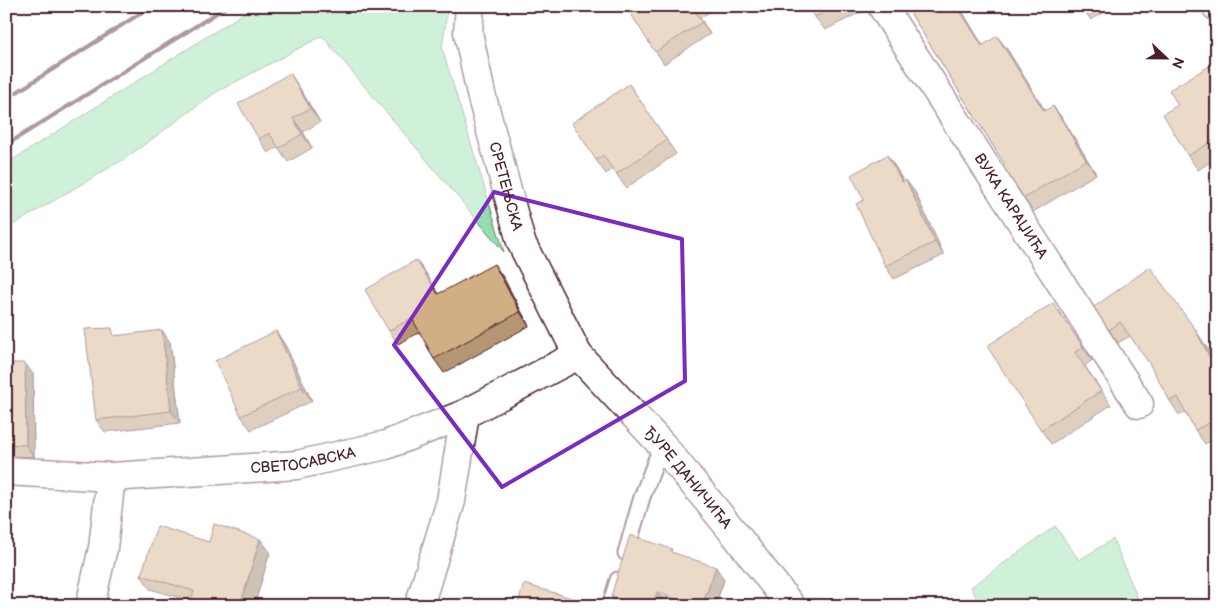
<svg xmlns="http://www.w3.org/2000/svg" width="1223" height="612" font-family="'Balsamiq Sans',sans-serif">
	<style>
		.grass { fill: #94ddac; stroke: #6f7e6c }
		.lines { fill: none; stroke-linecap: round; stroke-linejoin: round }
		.lane-casing { stroke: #4a1f2b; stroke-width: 19 }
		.street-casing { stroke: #4a1f2b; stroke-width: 31 }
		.lane { stroke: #fff; stroke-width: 15 }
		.street { stroke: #fff; stroke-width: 28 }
		.rail { stroke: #4a1f2b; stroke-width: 4 }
		.wall { fill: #b59672; stroke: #4a1f2b }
		.shaded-wall { fill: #937a5c; stroke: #4a1f2b }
		.building { fill: #d2ae84; stroke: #4a1f2b }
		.marked { fill: none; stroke: #7b2cbf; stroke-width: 4; stroke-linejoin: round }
		.labels { text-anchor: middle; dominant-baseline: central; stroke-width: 4; stroke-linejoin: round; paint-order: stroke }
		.street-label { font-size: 15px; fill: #4a1f2b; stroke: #fff }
	</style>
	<rect width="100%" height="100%" fill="#fff"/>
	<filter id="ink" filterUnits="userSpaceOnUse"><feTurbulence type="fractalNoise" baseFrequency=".02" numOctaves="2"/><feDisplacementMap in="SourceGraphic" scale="10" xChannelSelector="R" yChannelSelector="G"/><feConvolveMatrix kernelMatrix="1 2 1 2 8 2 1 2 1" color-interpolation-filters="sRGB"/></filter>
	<g filter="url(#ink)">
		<path class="grass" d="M255,6H448L442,48L504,252L322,36L215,93L126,158L6,229V164Z
			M1055,526L1079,560L1113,539L1141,606H980L971,587Z"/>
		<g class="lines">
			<defs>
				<path id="lane" d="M626,553L642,497L662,445
					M610,606L618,580"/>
				<g id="street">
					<path id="s1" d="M470,6L468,32L481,94L521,242L578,355L662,445L735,534L791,606"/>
					<path id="s2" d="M882,6L1139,404"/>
					<path d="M1216,6L1217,7"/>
					<path id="s3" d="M6,471L111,477L297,465L386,445L465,414L578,355"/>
					<path d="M90,606L103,548L111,477"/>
					<path d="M419,606L451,501L465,414"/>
				</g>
			</defs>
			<use href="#lane" class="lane-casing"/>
			<use href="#street" class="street-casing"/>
			<use href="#lane" class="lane"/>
			<use href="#street" class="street"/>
			<path class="rail" d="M6,99L152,6
				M6,145L228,6"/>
		</g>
		<path class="wall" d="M626,6H719L700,18L710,34L664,64Z
			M810,6H866L867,9L825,30L815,17Z
			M906,6H959L982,45L1007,49L1045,111L1063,119L1096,174L1033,212L1024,198L1005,165Z
			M1081,6H1115L1091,20Z
			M1126,6H1139L1130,11Z
			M1211,65L1217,74V158L1198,170L1188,156L1178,105Z
			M629,84L676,154L626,188L613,169L606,174L596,160Z
			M299,87L320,122L303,132L312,148L288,162L278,147L268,153L259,139Z
			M887,155L896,168L903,181L915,192L944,255L894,279L885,266L864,200Z
			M416,260L438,294L503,277L529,326L444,373L434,359L420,332L398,344L389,331Z
			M1053,303L1092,360L1085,366L1111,405L1051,444L1041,430Z
			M1094,307L1204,343L1217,366V437L1205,444L1195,430L1185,412L1179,415L1170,401L1150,364L1130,336L1118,343Z
			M276,331L285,345L312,401L251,430L241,416Z
			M117,335L170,342L180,423L105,432L96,420Z
			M6,363L33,374L34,457L6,456Z
			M260,539L270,552L254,606H189L191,601L150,589L141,575L209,542Z
			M675,553L724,580L715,606H671L665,604V606H617L611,596Z"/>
		<path class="shaded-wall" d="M692,6L700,18L710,34L702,22Z
			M957,6H959L991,59L982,46Z
			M997,36L1007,49L1054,125L1044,111Z
			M290,73L299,87L320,122L310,108Z
			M1053,106L1063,119L1096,174L1086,160Z
			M293,118L303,132L312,148L302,134Z
			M887,155L896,168L910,194L902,182Z
			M906,180L915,192L944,255L935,242Z
			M416,260L426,273L447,308L438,294Z
			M494,264L503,277L529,326L520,312Z
			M1195,329L1204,343L1217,366V371Z
			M162,330L170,342L180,423L171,411Z
			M276,331L285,345L312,401L302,387Z
			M25,363L33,374L34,457L26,445Z
			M260,539L270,552L254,606H240Z
			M716,567L724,580L715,606H702Z
			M657,592L665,604V606H652Z
			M572,598L577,606H570Z"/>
		<path class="building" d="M626,6H692L702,22L655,52Z
			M810,6H836L815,17Z
			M906,6H957L982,46L997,36L1044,111L1053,106L1086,160L1024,198L1003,166L1005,165Z
			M1211,65L1217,76V138L1188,156L1163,114L1178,105L1169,90Z
			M290,73L310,108L293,118L302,134L279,148L269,133L259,139L238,104Z
			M629,84L667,140L616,174L603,155L596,160L572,123Z
			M887,155L902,182L906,180L935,242L885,266L856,204L864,200L851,175Z
			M416,260L438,294L494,264L520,312L434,359L412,318L389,331L365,290Z
			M1150,267L1195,329L1217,371V419L1195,430L1178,397L1170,401L1149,363L1120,322L1109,330L1094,307Z
			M1053,303L1083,347L1075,352L1101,391L1041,430L987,346Z
			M112,328L114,336L162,330L171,411L96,420L85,329Z
			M276,331L302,387L241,416L215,361Z
			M6,363H25L26,445L6,444Z
			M214,524L260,539L240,606H189L194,591L141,575L157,526L209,542Z
			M630,535L672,549L671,552L716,567L702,606H696L657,592L652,606H638L611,596Z
			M524,584L572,598L570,606H517Z
			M320,603L328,606H319Z"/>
	</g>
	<path d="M0 0H1223V612H0ZM494,192L682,239L685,381L502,487L394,345Z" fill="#fff" fill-opacity=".55" fill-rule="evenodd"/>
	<path class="marked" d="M494,192L682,239L685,381L502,487L394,345Z"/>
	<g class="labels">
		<g class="street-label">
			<text stroke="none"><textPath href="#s1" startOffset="185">СРЕТЕЊСКА</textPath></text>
			<text stroke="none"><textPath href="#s2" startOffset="238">ВУКА КАРАЏИЋА</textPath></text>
			<text stroke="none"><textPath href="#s3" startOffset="298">СВЕТОСАВСКА</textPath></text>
			<text stroke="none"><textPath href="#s1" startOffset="534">ЂУРЕ ДАНИЧИЋА</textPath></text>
		</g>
	</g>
	<rect width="1223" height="612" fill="none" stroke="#fff" stroke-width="25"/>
	<rect x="12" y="12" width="1198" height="587" fill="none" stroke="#4a1f2b" stroke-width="2" filter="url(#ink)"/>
	<g transform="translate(1166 58) rotate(112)" stroke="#ffffff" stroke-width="4" paint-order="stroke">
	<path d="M0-4L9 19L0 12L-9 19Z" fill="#4a1f2b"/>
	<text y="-8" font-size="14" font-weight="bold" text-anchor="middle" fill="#4a1f2b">N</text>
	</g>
</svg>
